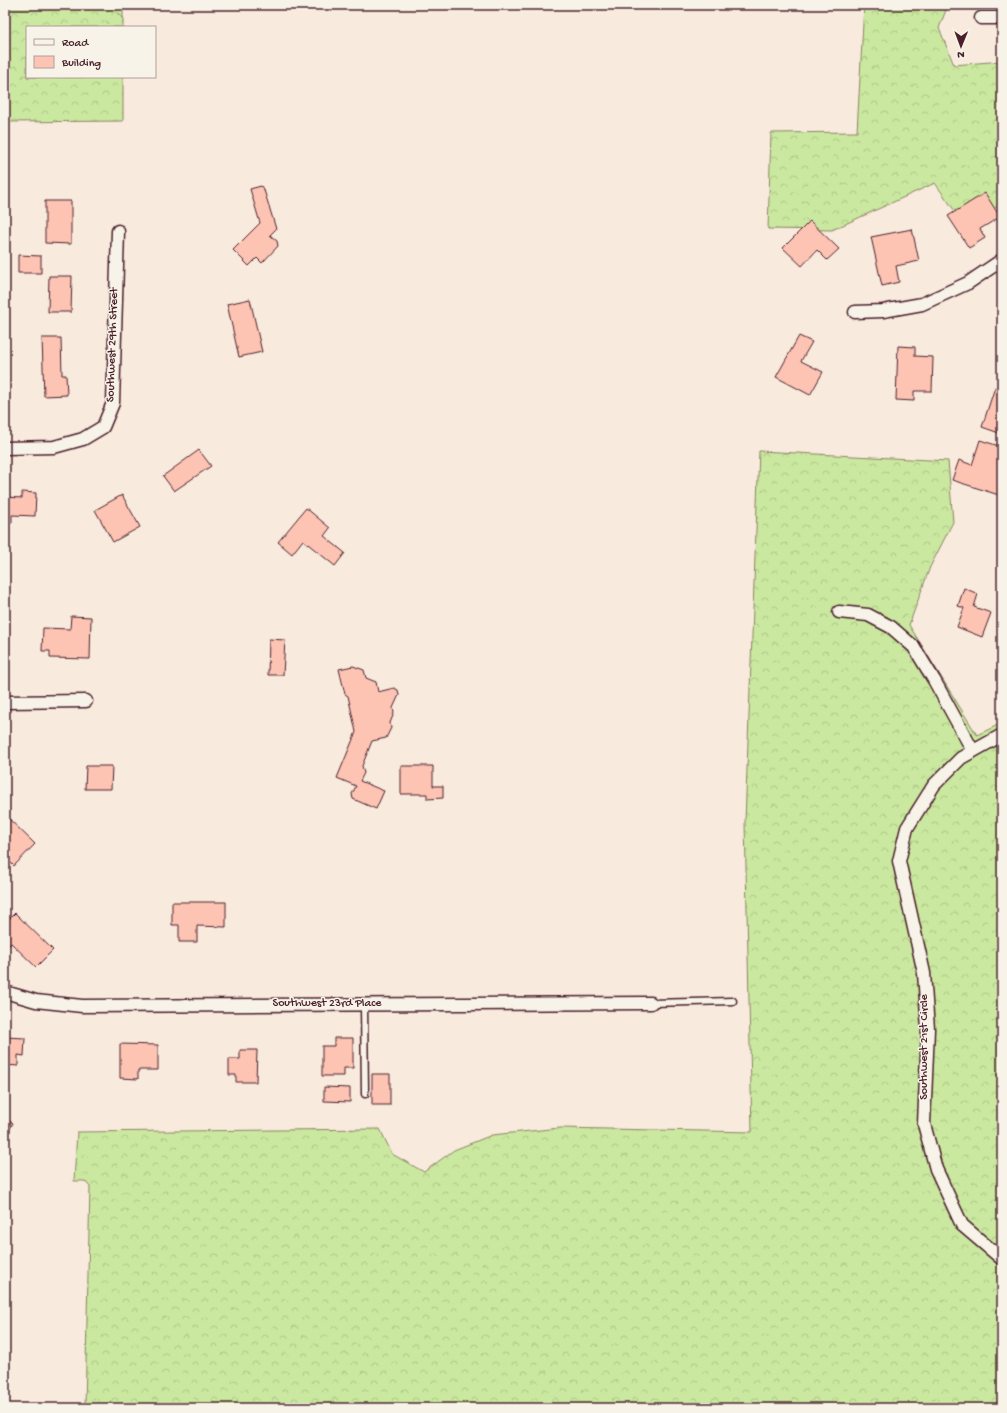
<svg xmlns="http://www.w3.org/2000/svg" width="1007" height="1413" font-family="'Gochi Hand',sans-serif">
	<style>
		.green { fill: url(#green-dots); stroke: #8a8465 }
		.forest { fill: url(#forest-crowns); stroke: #8a8465 }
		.building { fill: #fdc4b3; stroke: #4a1f2b }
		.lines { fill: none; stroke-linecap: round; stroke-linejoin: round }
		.lane-casing { stroke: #4a1f2b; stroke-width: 9 }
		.street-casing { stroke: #4a1f2b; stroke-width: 15 }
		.lane { stroke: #f7f3e8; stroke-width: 6 }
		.street { stroke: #f7f3e8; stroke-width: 12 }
		.labels { text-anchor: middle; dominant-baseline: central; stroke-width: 3; stroke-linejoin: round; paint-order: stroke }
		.street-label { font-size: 12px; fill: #4a1f2b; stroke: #f7f3e8 }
	</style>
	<defs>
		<pattern id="green-dots" width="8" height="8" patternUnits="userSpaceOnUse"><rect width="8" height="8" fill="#cae89f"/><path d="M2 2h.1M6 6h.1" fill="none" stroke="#afc789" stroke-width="1.8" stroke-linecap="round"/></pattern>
		<pattern id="forest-crowns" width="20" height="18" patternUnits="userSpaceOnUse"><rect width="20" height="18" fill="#cae89f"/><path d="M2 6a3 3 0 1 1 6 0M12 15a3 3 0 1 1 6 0" fill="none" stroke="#afc789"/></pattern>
	</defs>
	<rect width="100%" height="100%" fill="#f8eadd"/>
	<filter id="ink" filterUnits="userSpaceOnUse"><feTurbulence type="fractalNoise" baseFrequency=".025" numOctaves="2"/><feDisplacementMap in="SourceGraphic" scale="8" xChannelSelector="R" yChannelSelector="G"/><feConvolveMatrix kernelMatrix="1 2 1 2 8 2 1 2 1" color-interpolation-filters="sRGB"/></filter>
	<g filter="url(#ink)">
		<path class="green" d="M111,5H123V19Z"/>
		<path class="forest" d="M5,5H111L123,19V27H27V77H123V121L5,122Z
			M864,5H948L939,28L954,65L1002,61V202L969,231L935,183L832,230L768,229L771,133L857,132Z
			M759,451L948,461L953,522L930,567L909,625L977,735L1002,723V1408H85L90,1187L85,1181H74L77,1132L380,1129L392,1154L424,1172L454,1150L492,1135L560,1128L752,1132L745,822Z"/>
		<path class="building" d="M1002,55V99H1001Z
			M261,186L264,190L276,229L270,235L277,241L278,246L262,263L257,258L249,266L233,250L260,223L250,189Z
			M985,193L1000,217L980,229L985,238L969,248L948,216Z
			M45,201H71V244L45,243Z
			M810,221L839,249L827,260L817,250L802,266L783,248Z
			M912,229L919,261L896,266L899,282L882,286L871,237Z
			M18,255L41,256V273H18Z
			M49,276H72L71,312H48Z
			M250,299L262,352L239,357L227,304Z
			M799,336L812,342L801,361L823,372L810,395L776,377Z
			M42,338H61L62,375H66L67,395L44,396Z
			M898,346L915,347V356L933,357L932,391H914V401L896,400Z
			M995,387L1002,389V434L982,427Z
			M980,440L1002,447V496L952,480L959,460L972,465Z
			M199,450L211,466L174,491L163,476Z
			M22,492L36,493L35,516L12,515V523L5,522V497L22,498Z
			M122,495L140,527L113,542L95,510Z
			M306,508L330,528L324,536L345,553L335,566L303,540L292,554L278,542Z
			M964,588L978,594L974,607L991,613L982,637L957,627L964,608L958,606Z
			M71,616L91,617L90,659L50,658V651H42L43,628L70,629Z
			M269,639L285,640L283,675H268Z
			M353,666L364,670L366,678L376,682L378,692L394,688L398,690L399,695L393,708L394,713L390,723L391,728L386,738L372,741L362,766L364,773L360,781L384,791L376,809L353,799L352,794L356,786L337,778L356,732L348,696L345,694L339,669Z
			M86,766H112L111,789H85Z
			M401,766H433V786H443V798L427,799V794H401Z
			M6,816L35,844L14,866L5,857Z
			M172,902H226V927L197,926V942H179V925H172Z
			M15,913L53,950L36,967L11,943L7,947L5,945V923Z
			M5,1037L25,1038L24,1056L18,1055V1066L5,1065Z
			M334,1038H353V1068H344V1076H322V1046H334Z
			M120,1044L158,1045V1070H138V1079L120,1078Z
			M240,1050H257L256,1082H236V1075H229V1059H240Z
			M372,1074H390V1105H372Z
			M324,1087L350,1088V1102L324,1101Z
			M5,1119L13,1123L5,1138Z"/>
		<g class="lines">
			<defs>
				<path id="lane" d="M651,1003L733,1001
					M364,1004L365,1094"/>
				<path id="street" d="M981,18H1002
					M855,312L883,311L922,304L968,283L1002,260
					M5,448L54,447L83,439L103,427L113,403L118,231
					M839,612L868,615L891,627L914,647L934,680L973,751
					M5,702L86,701
					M1002,735L961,758L934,785L907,828L899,861L924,973L928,1029L924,1124L936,1169L962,1225L1002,1259
					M5,992L36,1001L82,1006L651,1003"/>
			</defs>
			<use href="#lane" class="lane-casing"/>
			<use href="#street" class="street-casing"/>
			<use href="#lane" class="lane"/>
			<use href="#street" class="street"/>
		</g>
	</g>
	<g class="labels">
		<g class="street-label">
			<text transform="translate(113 345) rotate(-88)">Southwest 29th Street</text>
			<text x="327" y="1004">Southwest 23rd Place</text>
			<text transform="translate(925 1047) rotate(-90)">Southwest 21st Circle</text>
		</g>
	</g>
	<rect width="1007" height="1413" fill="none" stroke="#f7f3e8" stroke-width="20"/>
	<rect x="10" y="10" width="987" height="1393" fill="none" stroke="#4a1f2b" stroke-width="1.5" filter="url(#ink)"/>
	<rect x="26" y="26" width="130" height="52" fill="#f7f3e8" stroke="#b29e9c"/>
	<rect x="34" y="39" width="20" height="6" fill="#f7f3e8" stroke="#b29e9c"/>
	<text x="62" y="46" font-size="12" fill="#4a1f2b">Road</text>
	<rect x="34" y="56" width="20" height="12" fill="#fdc4b3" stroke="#b29e9c"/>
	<text x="62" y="66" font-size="12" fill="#4a1f2b">Building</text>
	<g transform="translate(961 46) rotate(181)" stroke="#f7f3e8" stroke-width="3" paint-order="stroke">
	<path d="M0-3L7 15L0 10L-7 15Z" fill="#4a1f2b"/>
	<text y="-6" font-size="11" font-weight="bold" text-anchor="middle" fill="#4a1f2b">N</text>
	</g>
</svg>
